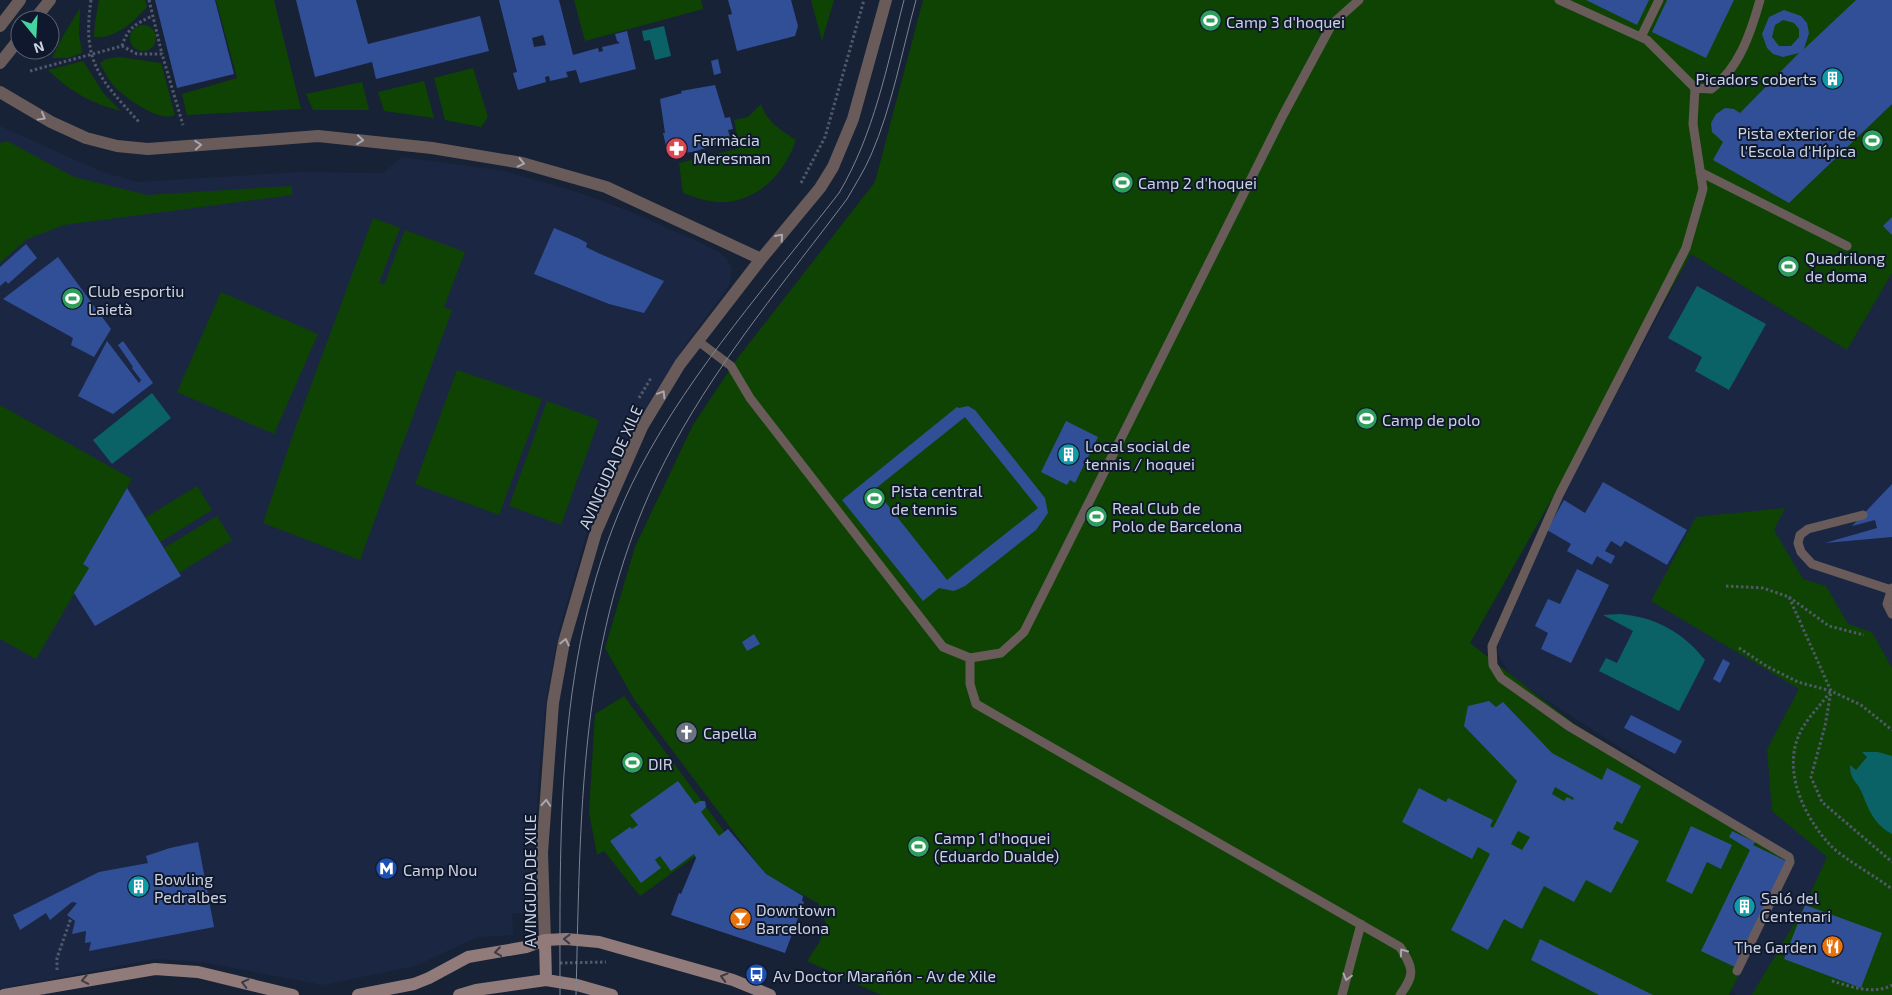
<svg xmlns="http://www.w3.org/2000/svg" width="1892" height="995" font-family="'Exo 2',sans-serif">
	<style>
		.built { fill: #1b2742 }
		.green { fill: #0f4304 }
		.water { fill: #0a6166 }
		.building { fill: #314f97; fill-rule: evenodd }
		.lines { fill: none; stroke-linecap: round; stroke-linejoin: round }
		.path { stroke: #50596b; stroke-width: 3; stroke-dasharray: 2.5 2.5; stroke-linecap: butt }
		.lane { stroke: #695b5a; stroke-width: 9 }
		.street { stroke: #695b5a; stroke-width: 12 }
		.secondary { stroke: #917b7a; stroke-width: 12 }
		.tram { stroke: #7b8394; stroke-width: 1 }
		.oneway { stroke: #a9a8b1 }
		.oneway2 { stroke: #3c3b47 }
		.labels { text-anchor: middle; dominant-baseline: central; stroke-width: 4; stroke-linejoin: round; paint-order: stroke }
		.poi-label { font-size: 16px; fill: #cbd2e0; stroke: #0f182c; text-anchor: start }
		.street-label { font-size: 16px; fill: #cbd2e0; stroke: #0f182c }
	</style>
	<rect width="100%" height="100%" fill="#182236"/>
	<path class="built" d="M0,126L102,172L138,182L298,172L383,173L402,157L504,171L577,192L626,210L699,242L720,253L727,259L732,269L729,286L683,348L652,397L622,450L586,535L560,627L547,693L539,771L532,902L529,911L524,914L512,913L513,935L478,937L415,966L323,985L202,962L156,959L0,989Z
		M1691,254L1847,350L1892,273V995H1736L1730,989L1795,860L1511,677L1497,653L1499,642L1571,479Z"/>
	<path class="green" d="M99,0H145L147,7C133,22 116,39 94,37L95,22Z
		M216,0H274L301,109L187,115L182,94L237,78Z
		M574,0H701L703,9L585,41Z
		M811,0H834L822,41Z
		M923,0H1892V273L1847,350L1691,254L1470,643L1573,723L1795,860L1729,995H881L807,961L819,943L826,923L818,903L766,875L634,699L605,648L635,547L693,425L737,359L875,182Z
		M80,8L79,34L82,53L68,58H52L63,36Z
		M130 38a13 13 0 1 1 26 0a13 13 0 1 1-26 0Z
		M119,57L161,63L175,115C161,123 129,100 118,90C110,83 105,73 100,63L106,59Z
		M83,61L104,94L121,111C92,104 69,91 48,70Z
		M473,68L488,117L481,127L445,120L434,78Z
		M424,81L434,118L384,111L378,92Z
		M362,82L369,110H313L306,94Z
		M761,104C767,122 780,130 796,140C785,172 761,199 725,202C711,203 696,198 683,193L679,163L740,148L734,120L748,117Z
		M7,141L74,177L147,195L292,186V195L64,225L27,239L0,263V143Z
		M373,218L400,228L379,283L384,285L405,230L465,252L444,307L452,310L360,560L263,523L296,426Z
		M221,292L318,334L274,434L177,392Z
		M457,370L542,399L499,515L415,484Z
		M547,401L599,420L561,525L509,506Z
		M0,405L132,479L83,564L89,568L36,659L0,639Z
		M197,486L212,510L160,542L145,518Z
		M1785,508L1774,530L1803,579L1826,586L1848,624L1872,632L1892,668V995H1752L1805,905L1827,857L1772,811L1767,749L1799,689L1651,601L1696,517Z
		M217,516L232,540L179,573L164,548Z
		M624,696L726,834L640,896L604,851L597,855L589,812L595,714Z"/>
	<path class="water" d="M664,26L671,56L655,60L650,40L644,41L642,31Z
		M1697,286L1766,324L1729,390L1695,371L1702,357L1668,338Z
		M152,393L171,418L112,464L93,440Z
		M1620,614C1655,617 1683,632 1705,660L1679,711L1599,671L1606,658L1617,663L1633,631L1603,615Z
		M1862,752H1878L1892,756V834C1875,825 1869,811 1862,793C1858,782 1850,781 1850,765L1856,770L1867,757Z"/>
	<path class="building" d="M155,0H215L234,74L177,88Z
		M296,0H356L368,44L480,16L489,51L376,79L372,62L315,77Z
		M499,0H559L573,55L598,48L599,52L603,51L602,47L620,43L617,41L615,34L627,31L636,69L580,83L576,70L566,72L568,77L550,81L549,76L545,77L546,82L518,90L513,73L517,72ZM543,35L546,45L534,47L532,38Z
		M728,0H791L798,26L795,36L737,51L728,15L732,14Z
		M1586,0H1649L1637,25Z
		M1667,0H1734L1706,58L1652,32Z
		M1856,0H1892V104L1789,203L1713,160L1723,142L1712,132L1711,123L1716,114L1725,108L1734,109L1740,113L1799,53L1783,57L1773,54L1767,48L1762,34L1769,17L1784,10L1801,16L1807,23L1809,33L1804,49ZM1783,20L1794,23L1799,29V37L1791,46H1779L1772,37L1775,25Z
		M718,59L721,73L714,75L711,61Z
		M715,85L725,118L730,117L733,129L728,130L731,141L692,152L672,154L671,144L666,146L663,133H665L660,99L682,93L681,91Z
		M1892,217V235L1883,226Z
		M554,228L580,239L587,243L586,247L598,253L664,281L644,313L609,304L534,274Z
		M26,244L37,258L8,284L6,281L0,286V267Z
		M58,257L111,329L94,357L71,345L73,338L3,299Z
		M107,341L139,383L142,379L141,380L132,368L133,367L118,345L123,341L153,383L113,414L78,396Z
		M968,406L975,410L1045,498L1048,513L1036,530L965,586L954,591L939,588L923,601L842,500L957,407L959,408ZM965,417L1038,508L947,580L875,489Z
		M1066,421L1098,437L1075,483L1070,480L1067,485L1041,472Z
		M1603,482L1687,530L1667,565L1625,541L1621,547L1611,541L1605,551L1615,556L1611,564L1597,556L1592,565L1567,551L1571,544L1547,530L1564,500L1585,513Z
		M1892,484V537L1825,543L1877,528L1875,520L1852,526Z
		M127,488L181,576L95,626L74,593L89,568L83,564Z
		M1577,569L1609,585L1571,663L1541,649L1548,633L1535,626L1548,599L1560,604Z
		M754,634L760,644L747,651L742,642Z
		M1723,659L1730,663L1720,683L1713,679Z
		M1489,701L1496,707L1503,702L1552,753L1602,780L1607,768L1641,786L1622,824L1617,821L1613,829L1639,841L1611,893L1586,880L1574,902L1544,886L1522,929L1504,919L1488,950L1451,930L1490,854L1478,847L1472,859L1402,822L1419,788L1446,802L1448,798L1493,820L1490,826L1493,828L1517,781L1464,726L1468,706ZM1555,787L1574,798L1573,800L1567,797L1564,801L1552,794ZM1518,831L1530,837L1522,850L1511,844Z
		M1631,715L1682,741L1675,754L1624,728Z
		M689,722L695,738L685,741L679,727Z
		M678,781L695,804L700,801H705L706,807L701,812L719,836L728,829L766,874L803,896L802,901L804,902L785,953L671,915L679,893L681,894L696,858L694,854L671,871L660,856L655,860L661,868L641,883L610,841L630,827L632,829L638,825L630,815Z
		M1691,826L1732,845L1721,869L1707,862L1692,894L1666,881Z
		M1732,831L1755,842L1753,845L1788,862L1737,968L1701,951L1750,850L1729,837Z
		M198,842L214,927L89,951L91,942L85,943L86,931L72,934L75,921L67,915L77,903L72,902L50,920L46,913L20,930L13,915L99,872L148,863L146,856L170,848Z
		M1805,905L1882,933L1861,988L1784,959Z
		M1540,939L1653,995H1599L1531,960Z"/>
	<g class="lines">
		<path class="path" d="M91,0C82,62 99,78 139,122
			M149,0L162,54
			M122,46C128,27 136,24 152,16
			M30,71L122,46L137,54H162L183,125
			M801,183L825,137L864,0
			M639,398L651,378
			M1726,586L1763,588L1789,597L1831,691L1825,726L1811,777L1822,802L1892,862
			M1789,597L1829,626L1864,635
			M1739,648L1768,667L1798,682L1831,691L1861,705L1892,730
			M1830,692C1821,705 1805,720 1799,735C1782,773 1806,820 1832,847C1846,860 1875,876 1892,889
			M560,963L606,962
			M57,970V958L71,918
			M1832,981C1852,987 1874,995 1892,985"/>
		<path class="lane" d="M1559,0L1647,40L1695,88L1711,89C1739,69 1751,32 1760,0
			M1641,37L1659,0
			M1695,88L1693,124L1703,189L1686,248L1559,495L1492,646L1493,665L1501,678L1570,727L1789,857L1790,862L1737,971
			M1700,172L1847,246
			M698,341L731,366L750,398L943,647L970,658L1001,653L1024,632L1282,117L1332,24L1359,0
			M1863,515L1808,529L1800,535L1798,543L1801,552L1812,564L1891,590
			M1892,588L1887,604L1892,614
			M970,658V684L976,704L1400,947C1414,969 1415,974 1400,995
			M1342,995L1361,924"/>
		<path class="street" d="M34,20L50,0
			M0,26L20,0
			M0,63L20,38
			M0,92L51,122L86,138L117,146L148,149L318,136L432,148L522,163L606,187L761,259
			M545,940L542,853L553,703L564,642L596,532L642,427L680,364L761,259L820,188L833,167L853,119L886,0"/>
		<path class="secondary" d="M545,940L546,980
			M4,995L155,969L198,972L293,995
			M358,995L414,984L429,978L468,957L526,947L545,940L566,939L599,942L733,980L770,995
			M459,995L476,990L546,980L577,985L612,995"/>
		<path class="tram" d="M560,995C560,818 555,629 640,468C693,368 770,282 839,193C874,134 887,66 904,0
			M576,995C581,802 578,619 674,444C722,356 787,279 847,199C855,185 864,171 871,155C892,107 902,51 916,0"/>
	</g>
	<defs><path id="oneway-chevron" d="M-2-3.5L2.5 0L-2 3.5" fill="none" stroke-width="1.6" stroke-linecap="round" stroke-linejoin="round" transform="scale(1.25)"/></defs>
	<g class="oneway">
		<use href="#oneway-chevron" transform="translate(42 117) rotate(29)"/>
		<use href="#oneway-chevron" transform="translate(360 140) rotate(6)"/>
		<use href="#oneway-chevron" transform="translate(198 145) rotate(-4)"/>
		<use href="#oneway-chevron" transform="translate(521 163) rotate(13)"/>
		<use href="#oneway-chevron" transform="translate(780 237) rotate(-49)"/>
		<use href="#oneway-chevron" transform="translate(662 394) rotate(-59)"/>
		<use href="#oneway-chevron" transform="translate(565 642) rotate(-77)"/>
		<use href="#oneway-chevron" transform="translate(546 803) rotate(-86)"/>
		<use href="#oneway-chevron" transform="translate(1403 952) rotate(-125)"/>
		<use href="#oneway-chevron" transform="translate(1347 977) rotate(105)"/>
	</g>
	<g class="oneway2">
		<use href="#oneway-chevron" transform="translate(567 939) rotate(-178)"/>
		<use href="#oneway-chevron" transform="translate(498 952) rotate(172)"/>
		<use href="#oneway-chevron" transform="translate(724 977) rotate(-164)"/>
		<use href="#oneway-chevron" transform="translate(85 980) rotate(169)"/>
		<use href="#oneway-chevron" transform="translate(245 983) rotate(-166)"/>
	</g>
	<defs>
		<symbol id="stadium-disc" viewBox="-11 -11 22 22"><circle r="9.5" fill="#2e9e5b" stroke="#0f182c"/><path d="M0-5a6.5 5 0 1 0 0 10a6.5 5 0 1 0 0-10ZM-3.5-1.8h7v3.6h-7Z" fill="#fff"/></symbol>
		<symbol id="building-disc" viewBox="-11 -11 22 22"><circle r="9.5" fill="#0f9aa8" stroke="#0f182c"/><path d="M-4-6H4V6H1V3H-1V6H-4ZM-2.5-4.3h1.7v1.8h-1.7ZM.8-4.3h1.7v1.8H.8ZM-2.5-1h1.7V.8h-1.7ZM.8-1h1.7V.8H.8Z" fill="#fff"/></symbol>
		<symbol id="pharmacy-disc" viewBox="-11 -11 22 22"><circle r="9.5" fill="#e0444e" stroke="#0f182c"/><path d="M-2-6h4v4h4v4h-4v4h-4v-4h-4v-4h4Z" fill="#fff"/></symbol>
		<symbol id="church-disc" viewBox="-11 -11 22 22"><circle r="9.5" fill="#6b7280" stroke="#0f182c"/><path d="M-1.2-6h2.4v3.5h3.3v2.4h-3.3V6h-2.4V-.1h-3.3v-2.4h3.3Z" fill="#fff"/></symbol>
		<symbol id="metro-disc" viewBox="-11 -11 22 22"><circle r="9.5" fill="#1a4fb4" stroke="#0f182c"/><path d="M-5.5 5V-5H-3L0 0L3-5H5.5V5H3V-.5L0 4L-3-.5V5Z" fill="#fff"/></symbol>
		<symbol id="bar-disc" viewBox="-11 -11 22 22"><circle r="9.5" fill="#e8710a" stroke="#0f182c"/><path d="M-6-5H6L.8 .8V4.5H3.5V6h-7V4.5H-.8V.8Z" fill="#fff"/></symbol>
		<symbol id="restaurant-disc" viewBox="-11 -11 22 22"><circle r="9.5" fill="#e8710a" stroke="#0f182c"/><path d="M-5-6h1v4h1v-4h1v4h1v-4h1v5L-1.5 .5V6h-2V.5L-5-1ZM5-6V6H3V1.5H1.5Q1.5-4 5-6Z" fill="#fff"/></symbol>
		<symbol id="bus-disc" viewBox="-11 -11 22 22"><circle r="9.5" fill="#1a4fb4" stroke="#0f182c"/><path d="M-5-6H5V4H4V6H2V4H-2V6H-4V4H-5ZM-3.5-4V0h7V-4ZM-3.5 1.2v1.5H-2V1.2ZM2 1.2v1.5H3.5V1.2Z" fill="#fff"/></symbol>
	</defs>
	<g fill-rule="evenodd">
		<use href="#stadium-disc" x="1198" y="8" width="25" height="25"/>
		<use href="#building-disc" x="1820" y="66" width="25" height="25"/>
		<use href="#stadium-disc" x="1860" y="128" width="25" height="25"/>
		<use href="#pharmacy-disc" x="664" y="136" width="25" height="25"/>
		<use href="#stadium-disc" x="1110" y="170" width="25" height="25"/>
		<use href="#stadium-disc" x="1776" y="254" width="25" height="25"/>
		<use href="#stadium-disc" x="60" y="286" width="25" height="25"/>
		<use href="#stadium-disc" x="1354" y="406" width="25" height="25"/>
		<use href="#building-disc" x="1056" y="442" width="25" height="25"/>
		<use href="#stadium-disc" x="862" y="486" width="25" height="25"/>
		<use href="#stadium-disc" x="1084" y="504" width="25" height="25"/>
		<use href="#church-disc" x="674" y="720" width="25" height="25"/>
		<use href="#stadium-disc" x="620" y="750" width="25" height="25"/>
		<use href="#stadium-disc" x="906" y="834" width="25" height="25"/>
		<use href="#metro-disc" x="374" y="856" width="25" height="25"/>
		<use href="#building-disc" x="126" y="874" width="25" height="25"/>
		<use href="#building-disc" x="1732" y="894" width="25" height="25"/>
		<use href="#bar-disc" x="728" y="906" width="25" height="25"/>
		<use href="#restaurant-disc" x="1820" y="934" width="25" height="25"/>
		<use href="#bus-disc" x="744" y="962" width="25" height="25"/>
	</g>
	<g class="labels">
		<g class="poi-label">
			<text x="1226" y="21">Camp 3 d'hoquei</text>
			<text x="1817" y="78" text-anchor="end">Picadors coberts</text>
			<text x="1856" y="132" text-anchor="end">Pista exterior de<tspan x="1856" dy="18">l'Escola d'Hípica</tspan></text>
			<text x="693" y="139">Farmàcia<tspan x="693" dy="18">Meresman</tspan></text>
			<text x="1138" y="182">Camp 2 d'hoquei</text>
			<text x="1805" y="257">Quadrilong<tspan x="1805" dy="18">de doma</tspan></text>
			<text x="88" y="290">Club esportiu<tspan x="88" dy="18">Laietà</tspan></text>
			<text x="1382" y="419">Camp de polo</text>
			<text x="1085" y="445">Local social de<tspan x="1085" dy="18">tennis / hoquei</tspan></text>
			<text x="891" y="490">Pista central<tspan x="891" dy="18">de tennis</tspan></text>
			<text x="1112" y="507">Real Club de<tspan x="1112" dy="18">Polo de Barcelona</tspan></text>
			<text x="703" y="732">Capella</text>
			<text x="648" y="763">DIR</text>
			<text x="934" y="837">Camp 1 d'hoquei<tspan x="934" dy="18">(Eduardo Dualde)</tspan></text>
			<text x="403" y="869">Camp Nou</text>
			<text x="154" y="878">Bowling<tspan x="154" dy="18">Pedralbes</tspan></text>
			<text x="1761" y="897">Saló del<tspan x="1761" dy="18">Centenari</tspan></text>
			<text x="756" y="909">Downtown<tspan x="756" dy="18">Barcelona</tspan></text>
			<text x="1817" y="946" text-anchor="end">The Garden</text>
			<text x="773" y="975">Av Doctor Marañón - Av de Xile</text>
		</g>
		<g class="street-label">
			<text transform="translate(610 467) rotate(-66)">AVINGUDA DE XILE</text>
			<text transform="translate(529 881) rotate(-90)">AVINGUDA DE XILE</text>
		</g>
	</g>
	<g transform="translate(35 35) rotate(162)"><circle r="24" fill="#0f182c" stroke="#5a6274"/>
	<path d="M0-4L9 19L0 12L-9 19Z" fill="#46d49e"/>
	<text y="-8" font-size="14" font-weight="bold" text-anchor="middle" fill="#cbd2e0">N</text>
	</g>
</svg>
